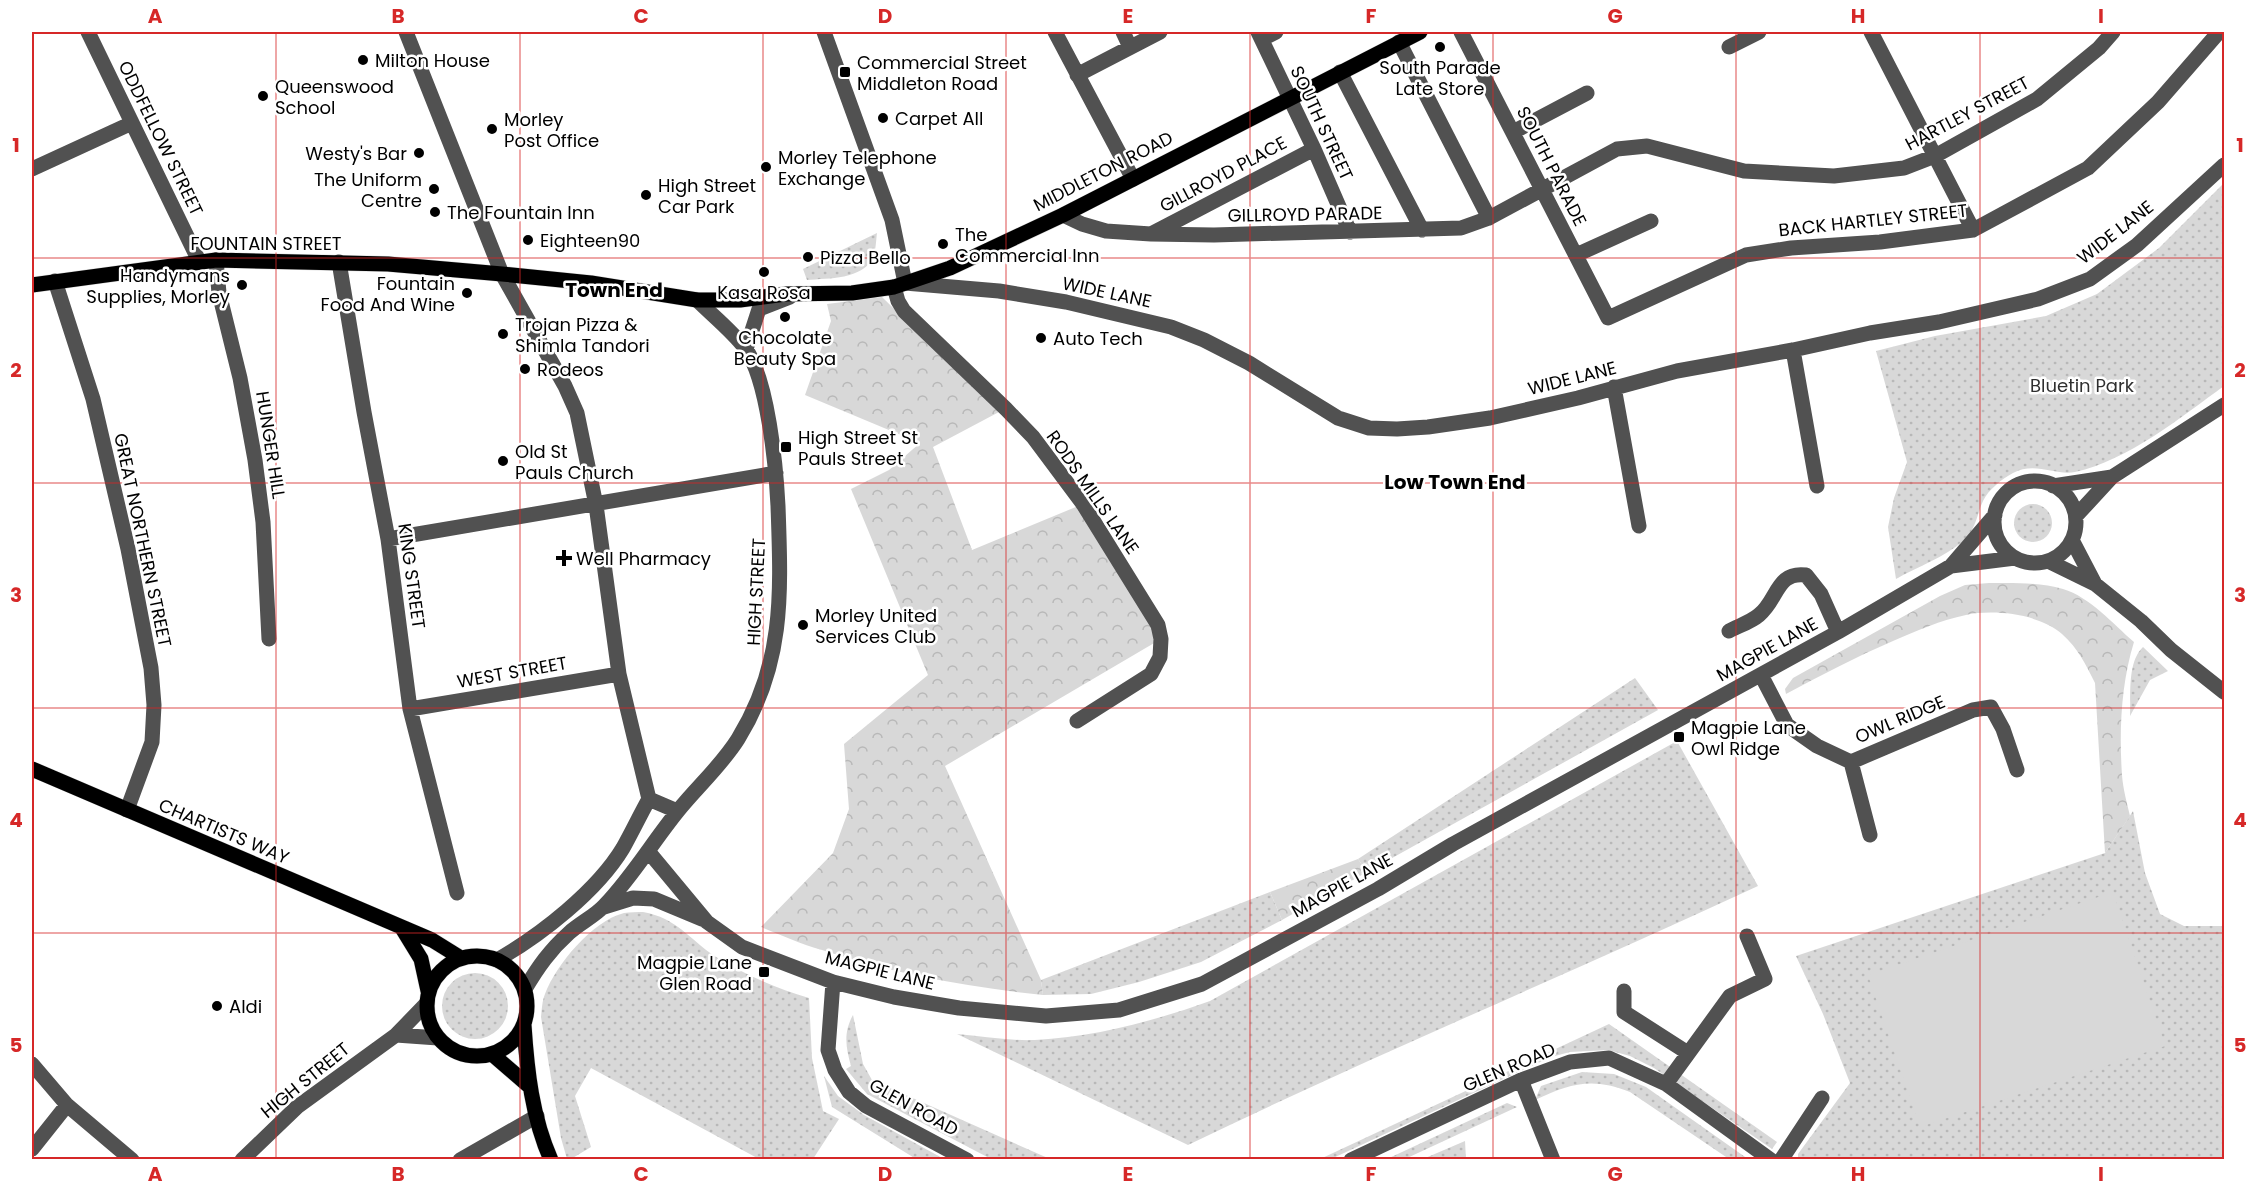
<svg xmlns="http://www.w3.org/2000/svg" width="2256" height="1191" font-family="Poppins,sans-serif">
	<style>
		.grass { fill: url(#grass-dots) }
		.forest { fill: url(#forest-crowns) }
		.pitch { fill: #d8d8d8 }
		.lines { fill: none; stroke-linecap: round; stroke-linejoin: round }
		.major-casing { stroke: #dbdbdb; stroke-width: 16 }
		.minor { stroke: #515151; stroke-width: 15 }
		.major { stroke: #000; stroke-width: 15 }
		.grid { fill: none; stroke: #d62828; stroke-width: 1.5; stroke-opacity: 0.55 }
		.poi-dot { fill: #000; stroke: #fff; stroke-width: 2 }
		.labels { text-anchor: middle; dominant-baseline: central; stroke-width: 5; stroke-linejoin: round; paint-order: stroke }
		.poi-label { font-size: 18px; fill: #000; stroke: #fff; text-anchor: start }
		.street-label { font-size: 18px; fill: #000; stroke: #fff }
		.park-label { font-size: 18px; fill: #2f2f2f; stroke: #fff }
		.neighbourhood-label { font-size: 20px; font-weight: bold; fill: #000; stroke: #fff }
		.neatline { fill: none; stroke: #d62828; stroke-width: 2 }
		.grid-label { font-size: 20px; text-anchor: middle; font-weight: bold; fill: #d62828 }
	</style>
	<defs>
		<pattern id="grass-dots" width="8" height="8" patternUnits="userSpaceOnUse" patternTransform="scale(1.5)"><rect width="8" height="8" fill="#d8d8d8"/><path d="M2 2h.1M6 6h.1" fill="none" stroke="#b8b8b8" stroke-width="1.8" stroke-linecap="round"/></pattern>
		<pattern id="forest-crowns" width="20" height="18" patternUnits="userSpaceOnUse" patternTransform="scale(1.5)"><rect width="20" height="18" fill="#d8d8d8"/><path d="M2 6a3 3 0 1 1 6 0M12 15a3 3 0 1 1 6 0" fill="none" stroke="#b8b8b8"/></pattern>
	</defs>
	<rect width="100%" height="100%" fill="#fff"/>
	<path class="grass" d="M2224,183V386C2181,417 2129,460 2075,472C2056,476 2035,461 2013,473C2002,479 1988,490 1983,501C1976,516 1977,528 1963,541C1945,557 1917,567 1896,579L1888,527L1894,498L1907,462L1876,351L1935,336L2046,316L2097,294L2159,248Z
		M877,233C876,240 876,250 873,257C863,280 828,278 807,280L803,269Z
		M2014 523a19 19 0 1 1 38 0a19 19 0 1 1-38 0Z
		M2143,647L2168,671L2150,680L2130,716C2131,696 2127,662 2143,647Z
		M1635,678L1658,710L1367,872L1358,859Z
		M1677,741L1758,886C1569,974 1376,1054 1188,1145L957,1034C982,1036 1010,1041 1035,1040C1095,1037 1154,1021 1210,1001Z
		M2133,811L2145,873L2160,914L2184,926H2224V1159H1798V1154L1850,1083L1823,1014L1796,956L2105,853Z
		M1270,892L1282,920L1201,962L1139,982L1091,994L1043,995L1041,980Z
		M643,912C677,918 689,939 716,957C745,975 776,988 809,998L812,1058L823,1111L839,1119L813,1159H759L591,1068L575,1096L591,1147L571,1159H567L561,1138L541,1017C542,1009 542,1001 545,994C556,965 592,921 624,913C630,912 637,912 643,912Z
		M442 1006a33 33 0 1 1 66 0a33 33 0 1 1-66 0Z
		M853,1015L863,1064L872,1080L1050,1159H991L867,1094L846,1069L851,1066C846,1048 843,1033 853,1015Z
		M1609,1024L1777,1142L1772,1149L1654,1068L1630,1056L1608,1050L1570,1052L1551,1057L1331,1159L1318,1160Z
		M1582,1072L1614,1074L1646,1087L1748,1159H1729L1630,1092C1593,1077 1570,1083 1535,1100L1541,1086Z
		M824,1076L838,1096L864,1115L944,1159H916L832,1107Z
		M1507,1103L1517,1107L1405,1159H1387Z
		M1465,1141L1466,1159H1423Z"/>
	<path class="forest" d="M882,297L999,412L933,447L972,550L1083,504L1161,639L945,766L1041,980L1043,995C968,987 893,974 822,950C801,944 781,935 761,927L833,853L849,809L844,744L928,675L851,489L889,470L920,443L805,395L831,321L827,304Z
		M1989,583C2014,583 2039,582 2063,589C2090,597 2113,624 2134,642C2121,684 2119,731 2122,775C2123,789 2127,803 2130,816L2105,853L2095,683C2086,665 2078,648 2062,634C2040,614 1994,609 1966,615C1941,620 1916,631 1893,641C1856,657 1821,675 1786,694L1785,689L1793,678L1940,596L1965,585Z
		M1358,859L1367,872L1282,920L1270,892Z"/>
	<path class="pitch" d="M2113,892L2165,1046L1920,1127L1868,975Z"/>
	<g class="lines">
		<defs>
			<path id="major" d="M32,285L216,260L388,264L502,274L591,283L697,300H740L786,294L852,293L894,287L950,268L1063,215L1420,32
				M32,769L432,940L461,958
				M402,928L421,959L428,991
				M427 1006a50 50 0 1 1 100 0a50 50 0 1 1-100 0Z
				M524,1025C527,1071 532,1117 551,1160
				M492,1054L529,1086"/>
		</defs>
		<use href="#major" class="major-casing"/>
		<path class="minor" d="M88,32L199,261
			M406,32L502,274L565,386L577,413L596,505L619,674L649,799
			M824,32L892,220L905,283L999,291L1066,302L1171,327L1204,340L1249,363L1338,418L1369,428L1397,429L1428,427L1490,418L1578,398L1677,371L1793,350L1870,333L1939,322L2038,299L2090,279L2137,245L2224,165
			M1055,32L1133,179
			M1123,32L1130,47
			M1258,32L1314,149L1350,232
			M1461,32L1608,318L1746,255L1791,248L1880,242L1973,230L2088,168L2158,102L2219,32
			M1871,32L1973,230
			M1262,39L1276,32
			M1399,42L1489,218
			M1729,47L1759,32
			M1340,72L1422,230
			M1077,75L1160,32
			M1513,132L1587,93
			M32,169L132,123
			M1063,215L1082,224L1106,231L1151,234L1214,235L1461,228L1489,218L1617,149L1647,146L1744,171L1834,176L1904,168L1935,156L2037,99L2099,48L2113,32
			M1153,233L1314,149
			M1576,255L1651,221
			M216,260L219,293L240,378L255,460L263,522L269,639
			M339,262L364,412L388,539L410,709L457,893
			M55,281L93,399L128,549L151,668L154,705L152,742L127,810
			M894,287L898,301L904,311L1006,409L1033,437L1083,504L1158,625L1161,639L1160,657L1151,674L1077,721
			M746,349L759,309L790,297
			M1793,350L1817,486
			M1614,387L1639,526
			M1994 522a41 41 0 1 1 82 0a41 41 0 1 1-82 0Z
			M2053,486L2112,477
			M2076,516L2112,477L2224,405
			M388,539L776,473
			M2072,540L2095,584
			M2048,561L2095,584L2141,621L2171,650L2224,692
			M1951,566L2015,558
			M1729,631C1738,626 1751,622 1759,615C1778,600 1776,571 1806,575L1821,594L1838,632
			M1761,675L1787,725L1817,746L1851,762L1973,710L1991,707L2003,729L2017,770
			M410,709L619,674
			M1851,762L1870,835
			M649,799L677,811
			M648,851L707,922L742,947L833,982L894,997L959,1008L1046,1016L1119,1010L1202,984L1378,889L1453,844L1838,632L1951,566L1995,515
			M604,907L633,898L654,899L702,919
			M497,960C541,935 597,891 623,848C632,832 640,815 649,799
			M833,982L828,1050L835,1070L849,1092L866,1106L967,1160
			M525,989C538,967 550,950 569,933C580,923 595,916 605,905C632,877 652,843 677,812C697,787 721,766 738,739C785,663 781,592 778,506C776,467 768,379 745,348C732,331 712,315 697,300
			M1624,991V1012L1688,1053
			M396,1035L438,1038
			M32,1064L67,1105L132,1160
			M1521,1080L1553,1160
			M1666,1084L1730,996L1765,979L1747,936
			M32,1149L67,1105
			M242,1160L297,1107L396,1035L426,1004
			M460,1160L537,1116
			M1351,1160L1521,1080L1570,1062L1609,1058L1666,1084L1771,1160
			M1781,1160L1822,1098"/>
		<use href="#major" class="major"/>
	</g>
	<path class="grid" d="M276,32V1160M520,32V1160M763,32V1160M1006,32V1160M1250,32V1160M1493,32V1160M1736,32V1160M1980,32V1160M32,258H2224M32,483H2224M32,708H2224M32,933H2224"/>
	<g class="poi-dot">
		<circle cx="1440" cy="47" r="6"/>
		<circle cx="363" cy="60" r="6"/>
		<rect x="839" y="66" width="12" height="12" rx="3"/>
		<circle cx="263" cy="96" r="6"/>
		<circle cx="883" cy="118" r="6"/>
		<circle cx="492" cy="129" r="6"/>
		<circle cx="419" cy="153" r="6"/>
		<circle cx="766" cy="167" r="6"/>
		<circle cx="434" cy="189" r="6"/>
		<circle cx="646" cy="195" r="6"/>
		<circle cx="435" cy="212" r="6"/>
		<circle cx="528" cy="240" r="6"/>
		<circle cx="943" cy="244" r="6"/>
		<circle cx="808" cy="257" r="6"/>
		<circle cx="764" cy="272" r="6"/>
		<circle cx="242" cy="285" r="6"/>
		<circle cx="467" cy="293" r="6"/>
		<circle cx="785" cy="317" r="6"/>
		<circle cx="503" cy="334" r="6"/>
		<circle cx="1041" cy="338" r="6"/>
		<circle cx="525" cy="369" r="6"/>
		<rect x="780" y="441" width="12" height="12" rx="3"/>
		<circle cx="503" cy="461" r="6"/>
		<path d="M561 549h6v6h6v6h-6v6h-6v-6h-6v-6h6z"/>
		<circle cx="803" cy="625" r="6"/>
		<rect x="1673" y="731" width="12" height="12" rx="3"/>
		<rect x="758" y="966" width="12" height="12" rx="3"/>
		<circle cx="217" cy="1006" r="6"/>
	</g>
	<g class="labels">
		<g class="poi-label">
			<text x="375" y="60">Milton House</text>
			<text x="857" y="62">Commercial Street<tspan x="857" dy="21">Middleton Road</tspan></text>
			<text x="1440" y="67" text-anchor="middle">South Parade<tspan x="1440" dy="21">Late Store</tspan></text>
			<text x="275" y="86">Queenswood<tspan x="275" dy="21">School</tspan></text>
			<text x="895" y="118">Carpet All</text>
			<text x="504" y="119">Morley<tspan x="504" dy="21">Post Office</tspan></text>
			<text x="407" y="153" text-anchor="end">Westy's Bar</text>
			<text x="778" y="157">Morley Telephone<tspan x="778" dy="21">Exchange</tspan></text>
			<text x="422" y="179" text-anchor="end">The Uniform<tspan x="422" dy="21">Centre</tspan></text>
			<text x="658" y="185">High Street<tspan x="658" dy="21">Car Park</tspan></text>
			<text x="447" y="212">The Fountain Inn</text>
			<text x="955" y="234">The<tspan x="955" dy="21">Commercial Inn</tspan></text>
			<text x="540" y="240">Eighteen90</text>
			<text x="820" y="257">Pizza Bello</text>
			<text x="230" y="275" text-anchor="end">Handymans<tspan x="230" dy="21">Supplies, Morley</tspan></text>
			<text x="455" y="283" text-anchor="end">Fountain<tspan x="455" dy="21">Food And Wine</tspan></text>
			<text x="764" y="292" text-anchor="middle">Kasa Rosa</text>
			<text x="515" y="324">Trojan Pizza &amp;<tspan x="515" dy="21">Shimla Tandori</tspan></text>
			<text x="785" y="337" text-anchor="middle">Chocolate<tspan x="785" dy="21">Beauty Spa</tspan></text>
			<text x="1053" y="338">Auto Tech</text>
			<text x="537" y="369">Rodeos</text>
			<text x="798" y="437">High Street St<tspan x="798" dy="21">Pauls Street</tspan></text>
			<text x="515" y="451">Old St<tspan x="515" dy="21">Pauls Church</tspan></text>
			<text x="576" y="558">Well Pharmacy</text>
			<text x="815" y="615">Morley United<tspan x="815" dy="21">Services Club</tspan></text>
			<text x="1691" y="727">Magpie Lane<tspan x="1691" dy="21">Owl Ridge</tspan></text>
			<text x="752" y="962" text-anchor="end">Magpie Lane<tspan x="752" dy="21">Glen Road</tspan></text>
			<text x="229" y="1006">Aldi</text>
		</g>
		<g class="street-label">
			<text transform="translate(1967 113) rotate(-28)">HARTLEY STREET</text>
			<text transform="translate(1322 123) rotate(65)">SOUTH STREET</text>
			<text transform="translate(161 138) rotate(64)">ODDFELLOW STREET</text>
			<text transform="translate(1552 166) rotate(63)">SOUTH PARADE</text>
			<text transform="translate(1103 171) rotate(-27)">MIDDLETON ROAD</text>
			<text transform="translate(1223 174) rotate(-28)">GILLROYD PLACE</text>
			<text transform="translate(1305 214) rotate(-1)">GILLROYD PARADE</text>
			<text transform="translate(1873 220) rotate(-6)">BACK HARTLEY STREET</text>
			<text transform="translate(2115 232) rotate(-38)">WIDE LANE</text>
			<text x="266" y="243">FOUNTAIN STREET</text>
			<text transform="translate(1107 292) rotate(12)">WIDE LANE</text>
			<text transform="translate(1572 378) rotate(-14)">WIDE LANE</text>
			<text transform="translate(271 445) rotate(81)">HUNGER HILL</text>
			<text transform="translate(1093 492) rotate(55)">RODS MILLS LANE</text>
			<text transform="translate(143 540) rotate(78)">GREAT NORTHERN STREET</text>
			<text transform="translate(412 576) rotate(82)">KING STREET</text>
			<text transform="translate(756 592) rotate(-87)">HIGH STREET</text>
			<text transform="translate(1767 649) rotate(-29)">MAGPIE LANE</text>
			<text transform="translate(512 672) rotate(-10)">WEST STREET</text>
			<text transform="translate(1900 719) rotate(-23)">OWL RIDGE</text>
			<text transform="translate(224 831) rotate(23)">CHARTISTS WAY</text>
			<text transform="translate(1342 885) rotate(-29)">MAGPIE LANE</text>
			<text transform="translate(880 970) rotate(14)">MAGPIE LANE</text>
			<text transform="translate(1509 1067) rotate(-23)">GLEN ROAD</text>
			<text transform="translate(305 1080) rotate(-39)">HIGH STREET</text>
			<text transform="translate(914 1107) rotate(29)">GLEN ROAD</text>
		</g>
		<g class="park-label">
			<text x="2082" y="385">Bluetin Park</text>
		</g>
		<g class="neighbourhood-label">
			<text x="614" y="290">Town End</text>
			<text x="1455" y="482">Low Town End</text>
		</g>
	</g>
	<rect width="2256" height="1191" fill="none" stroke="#ffffff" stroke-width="66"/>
	<rect x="33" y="33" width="2190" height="1125" class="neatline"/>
	<g class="grid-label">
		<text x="155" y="23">A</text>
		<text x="398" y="23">B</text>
		<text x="641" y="23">C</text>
		<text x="885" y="23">D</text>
		<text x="1128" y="23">E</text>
		<text x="1371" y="23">F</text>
		<text x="1615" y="23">G</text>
		<text x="1858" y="23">H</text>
		<text x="2101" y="23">I</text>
		<text x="16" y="152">1</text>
		<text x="2240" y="152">1</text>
		<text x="16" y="377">2</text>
		<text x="2240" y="377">2</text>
		<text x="16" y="602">3</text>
		<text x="2240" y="602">3</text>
		<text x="16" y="827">4</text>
		<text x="2240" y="827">4</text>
		<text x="16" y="1052">5</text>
		<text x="2240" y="1052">5</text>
		<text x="155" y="1181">A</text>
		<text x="398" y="1181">B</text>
		<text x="641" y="1181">C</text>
		<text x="885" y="1181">D</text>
		<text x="1128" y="1181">E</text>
		<text x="1371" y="1181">F</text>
		<text x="1615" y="1181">G</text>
		<text x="1858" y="1181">H</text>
		<text x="2101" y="1181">I</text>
	</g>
</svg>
